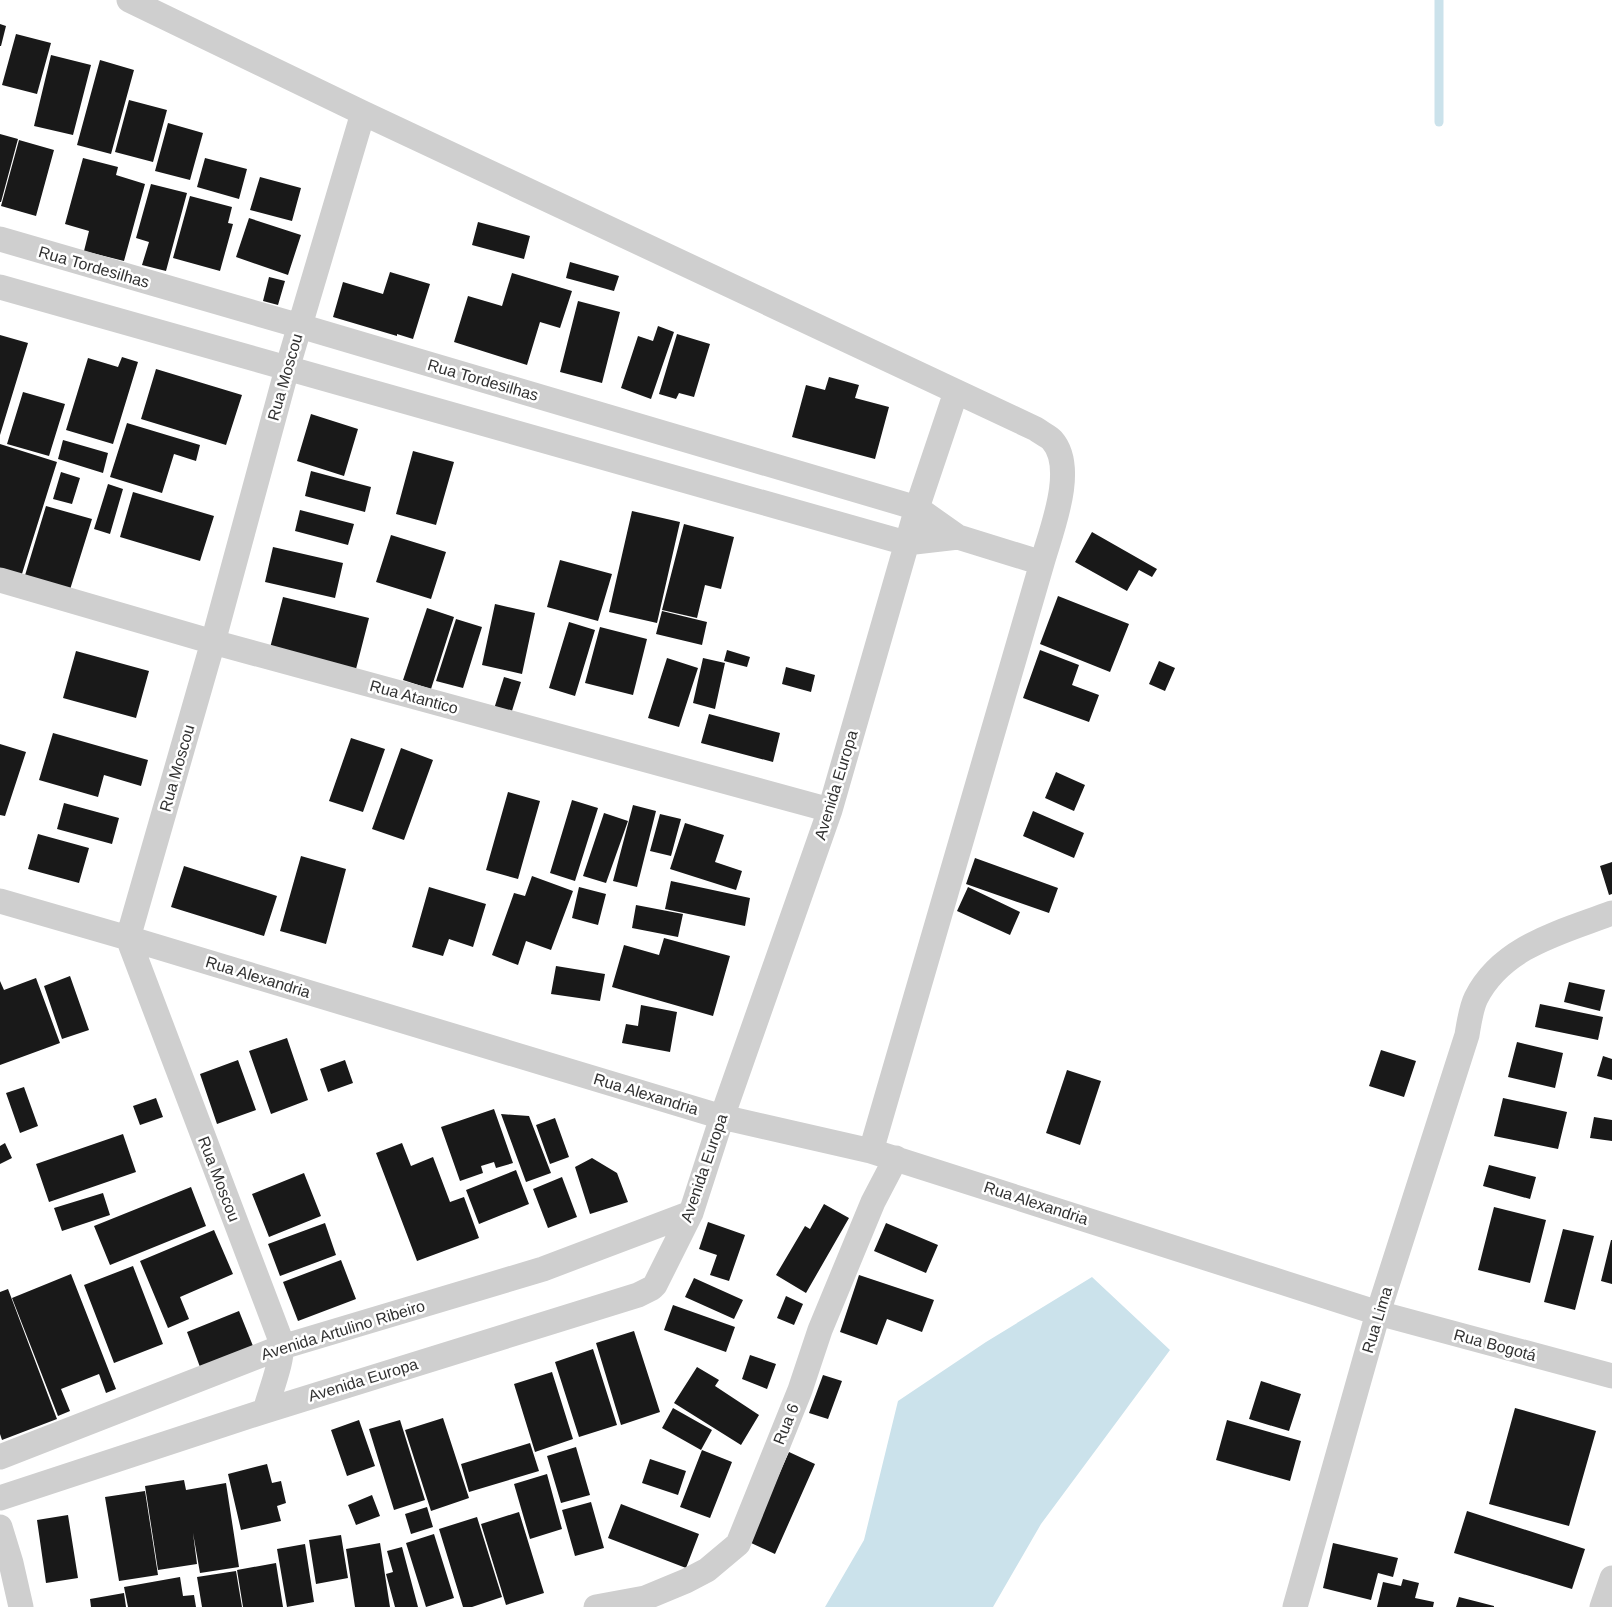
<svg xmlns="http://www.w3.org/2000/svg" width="1612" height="1607" font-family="Arial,sans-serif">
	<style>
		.water { fill: #cbe2eb }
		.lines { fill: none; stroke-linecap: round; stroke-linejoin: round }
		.stream { stroke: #cbe2eb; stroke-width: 9 }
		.building { fill: #191919 }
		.street { stroke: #cfcfcf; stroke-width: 25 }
		.labels { text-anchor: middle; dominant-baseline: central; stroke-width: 5; stroke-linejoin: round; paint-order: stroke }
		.street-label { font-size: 16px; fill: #323232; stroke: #fff }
	</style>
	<rect width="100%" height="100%" fill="#fff"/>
	<path class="water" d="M1092,1277L1170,1350L1041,1524L993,1607H825L864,1540L898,1401L986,1342Z"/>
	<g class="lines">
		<path class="stream" d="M1439,0V122"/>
	</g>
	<path class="building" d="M0,24L6,26L1,46H0Z
		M16,34L51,43L37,94L2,85Z
		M51,55L91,65L73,135L34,126Z
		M100,60L134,70L111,154L77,145Z
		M129,100L167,110L153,162L115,152Z
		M168,123L203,133L190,180L155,171Z
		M0,134L18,139L1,202H0Z
		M19,140L54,150L36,216L1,206Z
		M83,158L118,167L116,175L145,184L124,261L84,251L89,231L65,224Z
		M205,158L247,169L239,199L197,187Z
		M260,177L301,188L292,221L250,210Z
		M151,184L187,193L166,271L142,265L149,242L136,238Z
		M190,196L232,207L228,223L233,224L220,271L173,258Z
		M249,218L301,235L288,275L236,257Z
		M478,222L530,236L524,259L472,245Z
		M570,262L619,276L614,291L566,278Z
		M390,272L430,284L413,339L397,334V336L333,317L343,282L383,294Z
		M512,273L572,291L560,328L540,322L527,365L454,342L468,296L502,306Z
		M269,277L285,281L278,305L263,301Z
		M578,301L620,312L602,383L560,372Z
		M658,326L674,332L651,399L621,388L638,336L653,341Z
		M677,334L710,344L694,397L679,393L676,399L659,394Z
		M0,335L28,343L0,435Z
		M122,357L138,362L113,444L66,430L88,358L118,367Z
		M156,369L242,395L226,445L141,419Z
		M829,377L859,385L855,398L889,407L875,459L792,437L806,385L825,390Z
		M23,392L65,404L49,456L7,444Z
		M311,414L358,429L344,476L297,461Z
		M127,423L200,445L196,461L174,454L162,493L110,477Z
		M63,440L108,453L103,473L58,459Z
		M0,444L57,462L21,577L0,571Z
		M413,451L454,462L436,525L396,514Z
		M311,471L371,487L365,512L305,496Z
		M61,472L80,478L72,504L53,499Z
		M108,484L123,489L110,534L94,529Z
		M133,492L214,516L200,561L120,537Z
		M46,506L92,519L68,596L23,582Z
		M300,510L354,524L348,545L295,531Z
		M632,511L680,522L657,623L609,612Z
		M684,524L734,537L721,589L705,585L697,618L662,610Z
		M1092,532L1157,569L1152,577L1139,570L1127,591L1075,562Z
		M391,535L446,552L431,599L376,582Z
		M273,547L343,563L335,598L265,582Z
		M560,560L612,574L598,621L547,607Z
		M1058,596L1129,624L1110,672L1040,644Z
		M283,597L369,618L356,669L270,648Z
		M495,604L535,613L522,674L482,665Z
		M427,608L454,617L431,689L403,680Z
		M662,611L707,622L702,645L656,634Z
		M456,619L482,627L463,688L436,681Z
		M569,622L595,630L575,696L549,688Z
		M600,627L647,639L633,695L585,683Z
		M727,650L750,657L747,667L724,661Z
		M1040,650L1079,665L1072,685L1099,695L1089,722L1023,698Z
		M76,651L149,671L136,718L63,698Z
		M667,658L698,668L679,727L648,718Z
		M703,658L725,663L715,709L693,703Z
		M1159,661L1175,668L1165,691L1149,684Z
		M786,667L815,675L811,692L782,684Z
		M504,677L521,682L511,714L494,709Z
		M709,714L780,733L773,762L701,743Z
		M53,733L148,760L141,786L104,775L98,797L39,780Z
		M351,738L385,749L363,812L329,801Z
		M0,744L26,752L5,816L0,815Z
		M401,748L433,760L404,840L372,829Z
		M1056,772L1085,785L1074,811L1045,798Z
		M508,792L540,801L518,879L486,870Z
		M572,800L598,808L575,881L550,873Z
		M64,803L119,818L112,844L57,829Z
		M633,805L656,811L637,887L613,881Z
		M1033,811L1084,833L1074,858L1023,836Z
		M604,813L628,821L606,883L583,876Z
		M660,814L681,819L671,856L650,851Z
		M685,823L724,835L715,862L742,871L736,890L670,869Z
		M38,834L89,848L79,883L28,869Z
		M301,856L346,869L326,944L280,931Z
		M975,858L1058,888L1049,913L966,884Z
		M1612,862V894L1609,895L1600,866Z
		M184,866L277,896L264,936L171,907Z
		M532,876L573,891L551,950L526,941L518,965L492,955L514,893L525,896Z
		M671,881L750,898L745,926L665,909Z
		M429,887L486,904L473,947L449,939L443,956L412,947Z
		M579,887L606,894L598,925L572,918Z
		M968,887L1020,912L1010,935L957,911Z
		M636,905L683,914L678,937L632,928Z
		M664,938L730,956L713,1016L612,987L624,945L659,955Z
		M556,966L605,974L600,1001L551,994Z
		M70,976L89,1030L62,1039L44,986Z
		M36,978L60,1043L0,1065V981L4,990Z
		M1569,982L1605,990L1600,1011L1564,1002Z
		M1540,1004L1603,1017L1598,1040L1535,1027Z
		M641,1005L677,1012L670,1052L622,1043L626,1024L638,1026Z
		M287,1038L308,1100L271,1114L249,1051Z
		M1517,1042L1563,1053L1555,1088L1508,1077Z
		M1381,1050L1416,1061L1404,1097L1369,1086Z
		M1603,1056L1612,1059V1080L1597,1076Z
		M238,1060L256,1110L217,1124L200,1074Z
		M345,1060L353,1083L328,1092L320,1069Z
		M1067,1070L1101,1081L1080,1145L1046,1133Z
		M24,1087L38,1126L20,1133L6,1093Z
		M156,1098L163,1117L140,1125L133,1106Z
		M1503,1098L1567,1112L1558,1149L1494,1136Z
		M494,1109L513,1163L496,1168L494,1162L481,1166L483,1173L460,1181L441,1127Z
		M501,1114L529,1116L551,1173L526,1182Z
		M1594,1117L1612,1120V1141L1590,1138Z
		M555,1118L569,1157L550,1164L536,1125Z
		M123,1134L136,1172L49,1202L36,1164Z
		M5,1143L12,1158L0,1164V1146Z
		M402,1143L411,1166L433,1157L450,1202L464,1197L479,1238L417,1261L376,1153Z
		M592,1158L617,1173L628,1202L590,1214L575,1167Z
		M1489,1165L1536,1177L1530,1199L1483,1186Z
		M516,1170L529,1204L479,1224L466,1190Z
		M304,1173L321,1216L269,1237L252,1194Z
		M562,1177L577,1217L548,1228L533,1189Z
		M191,1187L206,1226L110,1265L94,1226Z
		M103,1193L110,1215L62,1231L54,1208Z
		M824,1204L849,1218L806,1293L776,1275L805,1226L810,1229Z
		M1494,1207L1546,1220L1530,1283L1478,1270Z
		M708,1222L745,1235L729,1281L710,1275L717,1255L699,1249Z
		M325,1223L336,1255L280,1276L268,1244Z
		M886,1223L938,1245L926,1273L874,1251Z
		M1563,1229L1594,1236L1575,1310L1544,1302Z
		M214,1230L233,1274L180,1297L189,1319L168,1328L140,1261Z
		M1611,1240H1612V1284L1601,1281Z
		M341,1260L356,1299L298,1321L283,1282Z
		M133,1266L163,1344L114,1363L84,1285Z
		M71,1274L116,1389L106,1393L99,1374L61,1389L70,1411L58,1416L12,1298Z
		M859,1275L934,1300L922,1332L887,1319L877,1345L840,1332Z
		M694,1278L743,1300L734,1319L685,1297Z
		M8,1289L57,1419L2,1440L0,1434V1292Z
		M786,1296L803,1304L794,1325L777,1318Z
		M673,1305L735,1327L726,1352L664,1330Z
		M239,1311L253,1346L200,1367L187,1332Z
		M634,1331L660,1412L621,1425L596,1343Z
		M593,1349L617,1425L579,1437L555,1362Z
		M750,1355L776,1364L767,1389L742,1379Z
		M697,1367L719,1380L715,1386L759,1415L741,1445L674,1403Z
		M552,1372L573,1439L535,1452L514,1384Z
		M823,1375L842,1381L828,1419L809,1413Z
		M1261,1381L1301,1394L1289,1431L1249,1419Z
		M673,1408L712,1430L701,1450L662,1428Z
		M1515,1408L1596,1431L1569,1526L1489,1504Z
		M443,1418L469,1498L431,1511L405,1430Z
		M359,1420L375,1466L347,1476L331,1430Z
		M400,1420L425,1500L394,1510L369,1429Z
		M1227,1420L1301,1441L1290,1481L1216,1460Z
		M530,1443L539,1471L469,1492L461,1464Z
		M576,1447L590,1495L561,1503L547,1456Z
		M702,1450L732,1462L710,1518L680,1507Z
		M789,1452L815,1464L775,1554L749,1542Z
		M650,1459L686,1471L678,1495L642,1483Z
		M267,1464L272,1483L281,1481L286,1503L277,1506L281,1521L241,1530L228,1474Z
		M547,1474L562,1529L530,1539L514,1484Z
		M184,1480L186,1490L226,1483L239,1567L200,1573L193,1533L197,1564L158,1570L145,1486Z
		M145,1491L158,1575L119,1581L105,1497Z
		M372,1495L380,1516L356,1525L348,1505Z
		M591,1502L604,1548L575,1556L562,1510Z
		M621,1504L699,1534L686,1568L608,1538Z
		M427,1507L433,1527L411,1534L405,1514Z
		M1467,1511L1585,1549L1572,1589L1454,1553Z
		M519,1512L544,1593L506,1605L481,1524Z
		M68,1515L78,1578L46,1583L37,1520Z
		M477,1517L502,1597L472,1607H463L439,1529Z
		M434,1534L454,1598L426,1607L406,1543Z
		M341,1535L348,1578L316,1584L309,1540Z
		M380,1543L390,1607H355L346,1549Z
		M1333,1543L1398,1558L1393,1577L1378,1573L1371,1600L1323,1588Z
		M305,1544L314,1602L287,1607L277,1549Z
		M402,1547L418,1607H395L386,1574L393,1572L387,1551Z
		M276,1563L283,1607H243L237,1570Z
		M236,1571L242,1607H202L197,1577Z
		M180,1577L183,1596L194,1595L196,1607H128L124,1587Z
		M1403,1579L1419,1583L1415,1598L1434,1602L1433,1607H1377L1383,1582L1401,1586Z
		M124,1593L126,1607H91L90,1599Z
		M1459,1597L1494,1606V1607H1456Z"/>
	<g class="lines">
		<path class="street" d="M129,0L363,113L1036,429C1041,433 1048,436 1052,440C1077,468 1051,531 1042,563L871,1151
			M0,239L300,326L917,508L958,537L1042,563
			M0,287L906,543L958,537
			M0,580L213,642L830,810
			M0,901L128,938L722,1117L871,1151L1378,1313L1612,1376
			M265,1411C269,1395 285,1356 281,1341L128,938L213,642L287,369L363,113
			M0,1457L282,1347L543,1269L691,1213
			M0,1498L265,1411L638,1295L652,1288L655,1285L691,1213L722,1117L830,810L917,508L956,392
			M0,1527L11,1563L21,1607
			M596,1607L645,1598L686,1581L707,1570L738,1544L800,1390L820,1330L873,1202L896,1158
			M1295,1607L1378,1313L1467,1035C1469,1023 1471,1008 1476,998C1502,946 1562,932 1612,913
			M1602,1607L1612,1578"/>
	</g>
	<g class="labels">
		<g class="street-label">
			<text transform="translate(94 267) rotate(16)">Rua Tordesilhas</text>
			<text transform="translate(285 377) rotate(-74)">Rua Moscou</text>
			<text transform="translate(483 380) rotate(16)">Rua Tordesilhas</text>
			<text transform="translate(414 697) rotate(15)">Rua Atantico</text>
			<text transform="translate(177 768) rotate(-74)">Rua Moscou</text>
			<text transform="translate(836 785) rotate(-73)">Avenida Europa</text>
			<text transform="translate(258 977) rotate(17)">Rua Alexandria</text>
			<text transform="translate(646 1094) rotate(17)">Rua Alexandria</text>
			<text transform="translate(704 1168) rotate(-71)">Avenida Europa</text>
			<text transform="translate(219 1179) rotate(69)">Rua Moscou</text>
			<text transform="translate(1036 1203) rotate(18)">Rua Alexandria</text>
			<text transform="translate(1377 1320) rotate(-73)">Rua Lima</text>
			<text transform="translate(343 1330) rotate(-17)">Avenida Artulino Ribeiro</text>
			<text transform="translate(1495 1345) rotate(15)">Rua Bogotá</text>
			<text transform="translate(363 1380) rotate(-17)">Avenida Europa</text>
			<text transform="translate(786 1424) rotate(-68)">Rua 6</text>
		</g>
	</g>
</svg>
